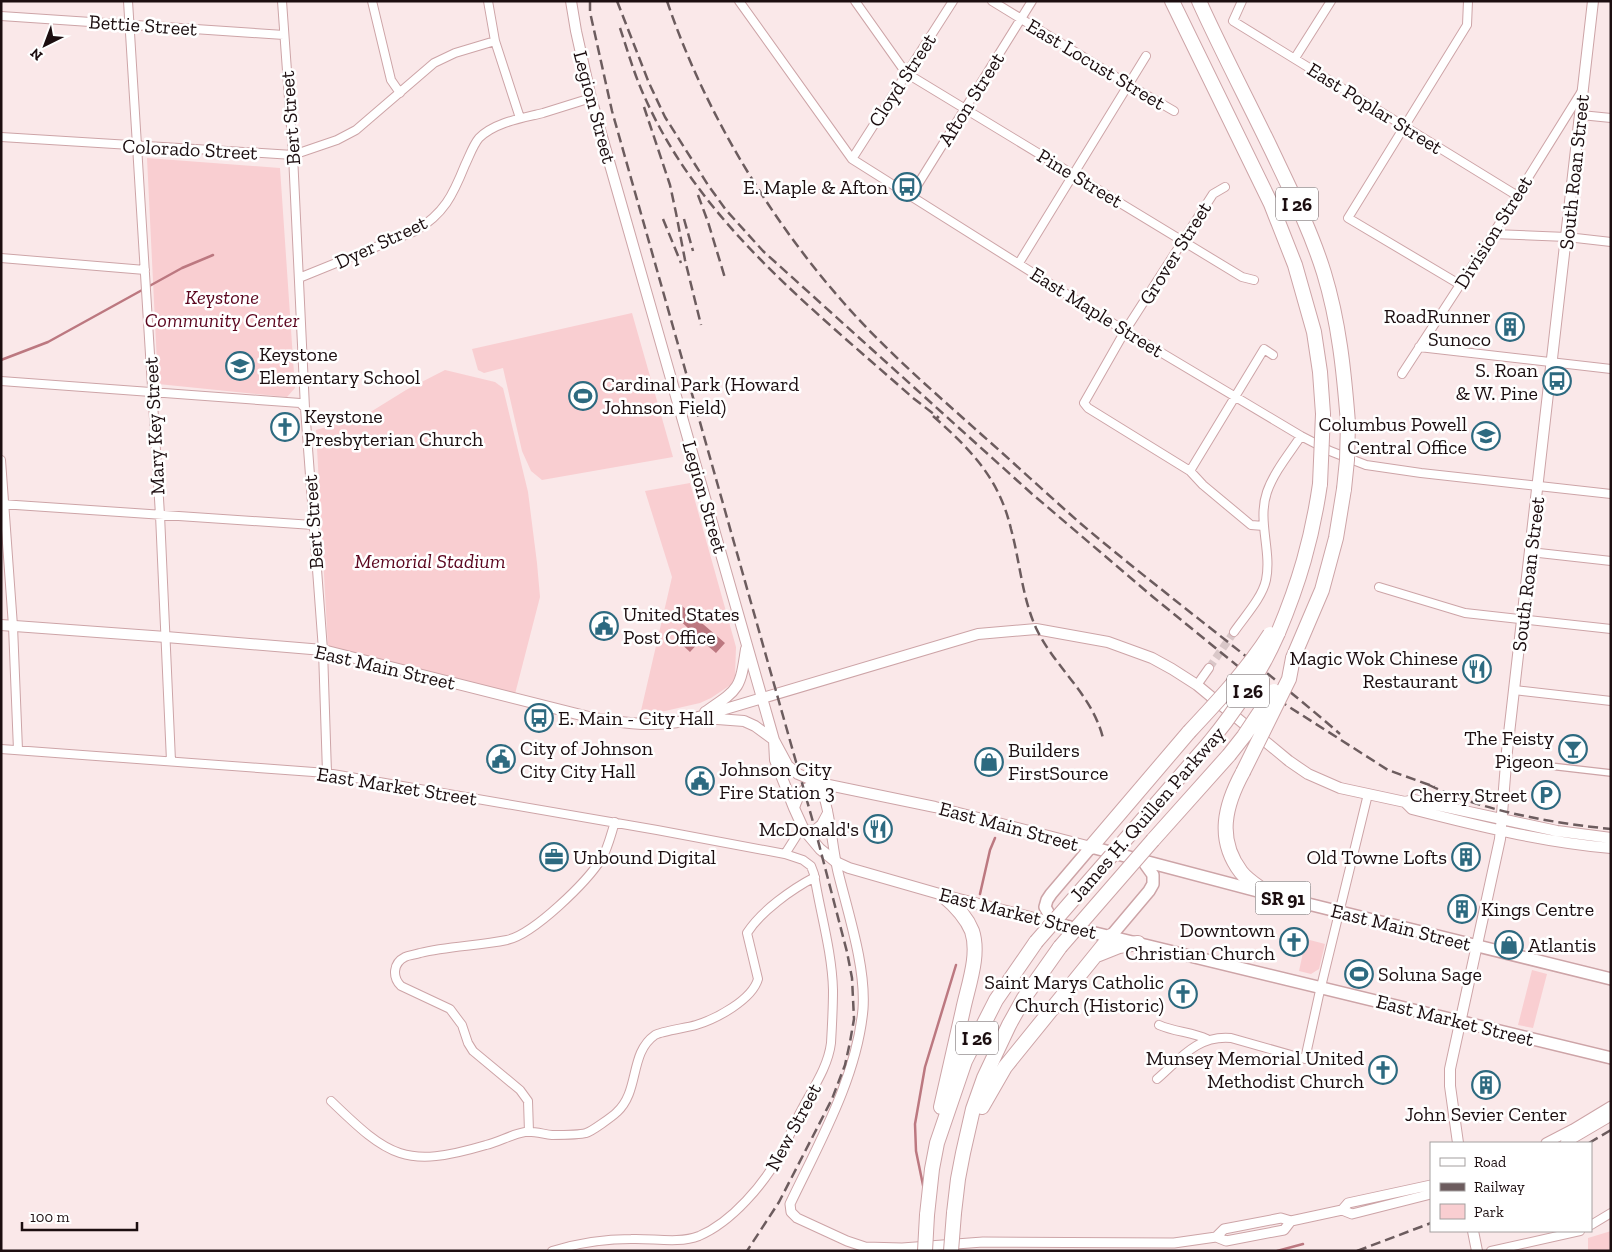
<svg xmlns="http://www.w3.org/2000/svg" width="1612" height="1252" font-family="'Zilla Slab',serif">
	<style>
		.green { fill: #f9ced1 }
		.water { fill: #bc7880 }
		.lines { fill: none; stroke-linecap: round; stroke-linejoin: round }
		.stream { stroke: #bc7880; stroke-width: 2.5 }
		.minor-tunnel { stroke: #d9c7c8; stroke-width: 8; stroke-dasharray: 8 4; stroke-linecap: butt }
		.pedestrian-casing { stroke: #cda4a7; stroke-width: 8 }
		.minor-casing { stroke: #cda4a7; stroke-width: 10 }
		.tertiary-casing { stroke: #cda4a7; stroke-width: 11 }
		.secondary-casing { stroke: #cda4a7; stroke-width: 12 }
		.primary-casing { stroke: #cda4a7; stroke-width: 14 }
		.motorway-casing { stroke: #cda4a7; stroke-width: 16 }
		.pedestrian { stroke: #fff; stroke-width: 5.5 }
		.minor { stroke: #fff; stroke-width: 8 }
		.tertiary { stroke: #fff; stroke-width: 9 }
		.secondary { stroke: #fff; stroke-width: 10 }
		.primary { stroke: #fff; stroke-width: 11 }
		.motorway { stroke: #fff; stroke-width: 14 }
		.rail { stroke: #6c5c5e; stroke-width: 2.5; stroke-dasharray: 10 5; stroke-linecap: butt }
		.motorway-bridge-casing { stroke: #cda4a7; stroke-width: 16; stroke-linecap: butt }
		.motorway-bridge { stroke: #fff; stroke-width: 14 }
		.labels { text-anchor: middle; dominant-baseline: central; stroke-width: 5; stroke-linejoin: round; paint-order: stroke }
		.shield { fill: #fff; stroke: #605658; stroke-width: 1 }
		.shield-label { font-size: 19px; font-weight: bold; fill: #1c0e10 }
		.street-label { font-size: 20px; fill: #1c0e10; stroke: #fff }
		.poi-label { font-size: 20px; fill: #1c0e10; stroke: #fff; text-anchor: end }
		.park-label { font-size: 20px; font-style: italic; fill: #5a041d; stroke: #fff }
	</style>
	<rect width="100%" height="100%" fill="#fae8e9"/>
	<path class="green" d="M147,158L280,168L295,388L287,397L158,384Z
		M632,313L673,457L542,480L531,471L522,451L503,368L484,373L478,370L472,349Z
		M445,370L495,382L503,388L528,492L537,563L540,597L515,694L328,647L316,430L364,416L406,390Z
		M690,483L736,647L735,676L732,684L711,698L700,703L665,711L640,715L672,577L645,491Z
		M1306,939L1325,944L1319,969L1311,974L1299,971Z
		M1532,970L1547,974L1533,1028L1518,1025Z
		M1611,1231V1251H1588V1238Z"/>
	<path class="water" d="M682,606L725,643L716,653L701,640L690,652L677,640L688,628L674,615Z"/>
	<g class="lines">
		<path class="stream" d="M1,360L48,342L182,268L213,255
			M980,894L990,850L995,838
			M924,1190L916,1151L915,1124L925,1067L956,965
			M1277,1251L1303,1244"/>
		<path class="minor-tunnel" d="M1209,668L1234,632"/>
		<defs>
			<path id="pedestrian" d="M1506,761L1611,773"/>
			<path id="minor" d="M128,1L160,515L171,761
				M282,1L293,155L305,408L323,650L327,773
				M372,1L391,80L400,93
				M488,1L495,41L520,118
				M739,1L852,159L1125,331L1301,436L1330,451L1366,465L1421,473L1611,494
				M855,1L906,73L1242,277L1254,280
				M992,1L1129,85L1174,111
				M1242,1L1233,21L1516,195
				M1,16L284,35
				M1295,58L1331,1
				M1581,115L1611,118
				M1,137L293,155L337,140L356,130L434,63L455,53L495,41
				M852,159L953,1
				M1225,187L1213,194L1125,331L1084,403L1088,408L1190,471L1203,485L1251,525L1264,526
				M910,197L1032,1
				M1493,234L1567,237L1611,242
				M1,258L145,270
				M1019,263L1146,56
				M299,278L415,231C444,214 453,195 465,165C469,157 473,145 479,138C495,122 523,118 543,113C559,108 575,103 591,98
				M1459,284L1348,218L1467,25L1468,1
				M1419,347L1611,369
				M1402,374L1493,234L1582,91
				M1,381L300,403L305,408
				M1,460L13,626L18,750
				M1190,471L1264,349L1273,355
				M1,504L313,525
				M1530,552L1611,561
				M1379,587L1465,613L1611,629
				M1234,632C1245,616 1262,598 1266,580C1272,551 1257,521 1267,492C1274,472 1289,454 1301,436
				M1197,685L1209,668
				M1514,690L1611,701
				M1,749L327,773L657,830L785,854L803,860L811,866L814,874C820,912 832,951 833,990C833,1007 832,1026 831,1043C828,1067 813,1088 802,1109C794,1123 789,1139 781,1153C764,1184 732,1222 699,1236C678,1244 653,1238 631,1239C605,1239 578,1243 552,1251
				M785,854L797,835L804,830L815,829L821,824L828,811
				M1159,1025C1175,1032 1192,1032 1207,1039
				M1157,1079C1180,1059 1197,1035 1231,1038L1305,1059L1319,995L1368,794
				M331,1101C389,1157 405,1169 486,1145C499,1142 512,1134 525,1132C534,1131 543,1134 552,1135C559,1135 579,1135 586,1133C591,1132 613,1116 617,1112C640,1091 629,1053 655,1035C662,1031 686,1028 696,1025C716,1019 752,1000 758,979L747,933C761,911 792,889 815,877
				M529,1132L528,1101L520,1090L473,1051L468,1043L462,1025L450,1009L401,986C392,977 393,963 405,957C409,955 415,955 420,953C448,946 478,946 507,940C534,934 587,882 602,858C608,848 611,834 615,822
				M1591,1225L1611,1213
				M1491,1251L1580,1231"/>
			<path id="tertiary" d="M819,783C831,811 831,842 838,872C848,913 866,967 863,1009C857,1077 819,1143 790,1204L791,1212L797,1218L847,1241L865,1247L902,1248L983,1242L1174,1243L1216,1237L1226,1241L1284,1230L1291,1221
				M1546,1143L1573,1129L1611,1106
				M1565,1143L1611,1116
				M1342,1210L1348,1203L1431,1185
				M1216,1237L1224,1229L1281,1218L1291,1221L1342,1210L1352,1214L1431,1194"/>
			<path id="secondary" d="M571,1L576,31L591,98L774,740L775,760L794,808L804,830L820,849L836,862L849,868L943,895L1054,923
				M1,625L166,637L323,650L593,718C619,722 644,726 670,723C684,722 698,717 712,713L978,634L1036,629L1108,642L1152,658L1172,669L1197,685L1289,761L1308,774L1340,788L1405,802L1414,800L1557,831L1611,838
				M705,712C739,689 740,690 746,649
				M704,718L744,721L755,726L774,740L788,766L798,774L819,783L935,807L1091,847
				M1405,802L1412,809C1478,826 1543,842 1611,848
				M794,808C798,794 804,787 819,783
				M1458,1143L1450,1086V1069L1500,839L1507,751L1593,1
				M1473,1231L1477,1251"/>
			<path id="primary" d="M1111,936L1149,891L1153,884V875L1143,861
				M1611,979L1288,899L1091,847L1051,894L1047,900L1045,907L1054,923L1611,1058"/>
			<path id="motorway" d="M1172,1L1271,204L1295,265L1314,332L1320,372L1323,414
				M1199,1C1222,52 1248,101 1272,151C1291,191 1311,231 1324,273C1339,322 1344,372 1348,423
				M1278,633C1299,583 1312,539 1320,484
				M1293,658L1322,590L1336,538L1344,489
				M1243,772C1225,805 1216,839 1241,872C1248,881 1259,887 1268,894
				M1131,833L1209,743
				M1153,840L1229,755
				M1091,847L1189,732
				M1099,954L1119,946L1138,943
				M941,1107C948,1075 956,1042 963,1010C968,986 980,955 972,931C966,916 955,905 943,895
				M982,1107L1005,1067L1111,936
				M954,1213L958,1179L963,1153L973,1109L984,1078L1009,1025L1024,998L1060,947
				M927,1215L932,1169L937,1143L965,1061L996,1000L1036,942"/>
		</defs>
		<use href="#pedestrian" class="pedestrian-casing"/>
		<use href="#minor" class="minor-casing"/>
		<use href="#tertiary" class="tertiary-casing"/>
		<use href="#secondary" class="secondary-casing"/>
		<use href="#primary" class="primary-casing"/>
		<use href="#motorway" class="motorway-casing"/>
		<use href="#pedestrian" class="pedestrian"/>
		<use href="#minor" class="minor"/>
		<use href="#tertiary" class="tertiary"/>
		<use href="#secondary" class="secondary"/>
		<use href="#primary" class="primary"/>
		<use href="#motorway" class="motorway"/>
		<path class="rail" d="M590,1V12L612,111L815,829L847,952L852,978L854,1019L850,1042L845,1065L832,1099L779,1202L747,1251
			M617,1L649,83L665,117L708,185L726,210L763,251L1031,493L1153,597L1283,703L1388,770L1435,787
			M667,1C703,108 768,217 843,302C885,350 934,392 982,435C1015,464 1047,494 1080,523C1165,595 1256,661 1340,734
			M620,28C628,52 635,77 646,100C702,224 813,309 913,398L939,418
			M644,107L670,185L676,213L685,260L701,325
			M698,195L708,222L725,278
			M663,219L681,263
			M684,219L693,251
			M933,416C971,450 999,478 1011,529C1020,562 1022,597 1036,628C1055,668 1092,694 1103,738
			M1429,785C1482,811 1552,823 1611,829
			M1589,1143L1611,1130
			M1357,1251L1431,1223"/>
		<defs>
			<path id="motorway-bridge" d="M1320,484L1323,414
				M1344,489L1347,460L1348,423
				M1189,732C1218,701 1247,670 1270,634
				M1209,743C1237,709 1260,674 1278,633
				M1229,755L1244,736L1274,691
				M1243,772L1289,679L1293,658
				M1036,942L1131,833
				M1060,947L1153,840
				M925,1251L927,1215
				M951,1251L954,1213"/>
		</defs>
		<use href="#motorway-bridge" class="motorway-bridge-casing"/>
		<use href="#motorway-bridge" class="motorway-bridge"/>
	</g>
	<defs>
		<symbol id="bus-ring" viewBox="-11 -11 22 22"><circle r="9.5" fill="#fff" stroke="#2d6a80" stroke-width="1.5"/><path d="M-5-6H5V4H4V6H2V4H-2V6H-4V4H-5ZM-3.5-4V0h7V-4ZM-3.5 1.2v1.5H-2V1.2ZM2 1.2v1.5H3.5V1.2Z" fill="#2d6a80"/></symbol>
		<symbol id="building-ring" viewBox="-11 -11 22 22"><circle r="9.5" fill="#fff" stroke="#2d6a80" stroke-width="1.5"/><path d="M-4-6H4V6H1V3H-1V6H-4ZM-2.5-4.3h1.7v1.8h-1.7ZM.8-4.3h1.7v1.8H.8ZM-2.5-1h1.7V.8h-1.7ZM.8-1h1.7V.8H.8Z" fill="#2d6a80"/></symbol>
		<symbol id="school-ring" viewBox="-11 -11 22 22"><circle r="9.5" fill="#fff" stroke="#2d6a80" stroke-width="1.5"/><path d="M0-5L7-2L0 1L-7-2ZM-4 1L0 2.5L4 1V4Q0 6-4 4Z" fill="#2d6a80"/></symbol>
		<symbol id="stadium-ring" viewBox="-11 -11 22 22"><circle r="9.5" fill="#fff" stroke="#2d6a80" stroke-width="1.5"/><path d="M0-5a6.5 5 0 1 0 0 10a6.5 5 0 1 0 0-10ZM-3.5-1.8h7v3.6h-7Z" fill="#2d6a80"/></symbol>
		<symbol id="church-ring" viewBox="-11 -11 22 22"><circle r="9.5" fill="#fff" stroke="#2d6a80" stroke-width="1.5"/><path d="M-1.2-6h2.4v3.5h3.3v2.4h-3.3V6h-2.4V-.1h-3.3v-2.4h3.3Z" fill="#2d6a80"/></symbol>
		<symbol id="civic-ring" viewBox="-11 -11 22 22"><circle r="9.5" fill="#fff" stroke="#2d6a80" stroke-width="1.5"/><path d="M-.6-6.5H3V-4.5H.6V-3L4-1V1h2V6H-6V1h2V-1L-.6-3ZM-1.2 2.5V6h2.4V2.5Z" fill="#2d6a80"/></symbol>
		<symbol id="restaurant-ring" viewBox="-11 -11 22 22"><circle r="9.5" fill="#fff" stroke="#2d6a80" stroke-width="1.5"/><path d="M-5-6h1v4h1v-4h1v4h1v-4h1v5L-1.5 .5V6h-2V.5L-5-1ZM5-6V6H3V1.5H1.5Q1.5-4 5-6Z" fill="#2d6a80"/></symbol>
		<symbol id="bar-ring" viewBox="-11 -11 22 22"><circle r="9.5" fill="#fff" stroke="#2d6a80" stroke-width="1.5"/><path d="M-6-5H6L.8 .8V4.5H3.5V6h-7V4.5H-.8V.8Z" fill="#2d6a80"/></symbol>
		<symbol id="shop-ring" viewBox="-11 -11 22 22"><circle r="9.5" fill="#fff" stroke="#2d6a80" stroke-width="1.5"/><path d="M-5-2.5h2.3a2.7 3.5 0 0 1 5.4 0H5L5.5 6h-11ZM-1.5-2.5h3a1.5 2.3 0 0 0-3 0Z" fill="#2d6a80"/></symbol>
		<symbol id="parking-ring" viewBox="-11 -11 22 22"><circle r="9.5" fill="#fff" stroke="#2d6a80" stroke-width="1.5"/><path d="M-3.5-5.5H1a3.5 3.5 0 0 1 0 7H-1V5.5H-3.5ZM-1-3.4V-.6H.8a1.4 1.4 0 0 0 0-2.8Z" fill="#2d6a80"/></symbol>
		<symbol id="office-ring" viewBox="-11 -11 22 22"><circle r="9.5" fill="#fff" stroke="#2d6a80" stroke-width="1.5"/><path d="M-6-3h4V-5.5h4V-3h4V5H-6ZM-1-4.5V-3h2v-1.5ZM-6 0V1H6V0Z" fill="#2d6a80"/></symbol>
	</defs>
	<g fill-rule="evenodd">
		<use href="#bus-ring" x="891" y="171" width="32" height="32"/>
		<use href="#building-ring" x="1494" y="311" width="32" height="32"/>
		<use href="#school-ring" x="224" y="350" width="32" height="32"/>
		<use href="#bus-ring" x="1541" y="365" width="32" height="32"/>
		<use href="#stadium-ring" x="567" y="380" width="32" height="32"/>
		<use href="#church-ring" x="269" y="411" width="32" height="32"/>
		<use href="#school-ring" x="1470" y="420" width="32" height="32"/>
		<use href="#civic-ring" x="588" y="610" width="32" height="32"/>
		<use href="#restaurant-ring" x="1461" y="653" width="32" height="32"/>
		<use href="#bus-ring" x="523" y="702" width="32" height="32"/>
		<use href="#bar-ring" x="1557" y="733" width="32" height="32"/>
		<use href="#civic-ring" x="485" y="743" width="32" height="32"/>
		<use href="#shop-ring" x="973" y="746" width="32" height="32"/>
		<use href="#civic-ring" x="684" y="765" width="32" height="32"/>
		<use href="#parking-ring" x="1530" y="779" width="32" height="32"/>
		<use href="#restaurant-ring" x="862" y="813" width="32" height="32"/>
		<use href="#office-ring" x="538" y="841" width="32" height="32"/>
		<use href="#building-ring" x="1450" y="841" width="32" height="32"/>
		<use href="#building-ring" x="1446" y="893" width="32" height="32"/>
		<use href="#church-ring" x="1278" y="926" width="32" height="32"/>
		<use href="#shop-ring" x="1493" y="929" width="32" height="32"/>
		<use href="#stadium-ring" x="1343" y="958" width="32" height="32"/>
		<use href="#church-ring" x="1167" y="978" width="32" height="32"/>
		<use href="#church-ring" x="1367" y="1054" width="32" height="32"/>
		<use href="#building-ring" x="1470" y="1069" width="32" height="32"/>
	</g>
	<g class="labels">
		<g class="shield">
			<rect x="1276" y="187.5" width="42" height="33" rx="4"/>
			<rect x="1227" y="674.5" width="42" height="33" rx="4"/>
			<rect x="1255.5" y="881.5" width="55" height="33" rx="4"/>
			<rect x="956" y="1021.5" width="42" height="33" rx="4"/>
		</g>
		<g class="shield-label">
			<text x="1297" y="204">I 26</text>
			<text x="1248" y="691">I 26</text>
			<text x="1283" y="898">SR 91</text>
			<text x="977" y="1038">I 26</text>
		</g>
		<g class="street-label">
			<text transform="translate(143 25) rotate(4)">Bettie Street</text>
			<text transform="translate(1096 64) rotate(31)">East Locust Street</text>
			<text transform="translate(902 80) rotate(-57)">Cloyd Street</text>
			<text transform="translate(971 99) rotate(-58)">Afton Street</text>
			<text transform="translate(595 107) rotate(75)">Legion Street</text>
			<text transform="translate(1375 108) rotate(32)">East Poplar Street</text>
			<text transform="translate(290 118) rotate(-94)">Bert Street</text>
			<text transform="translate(190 149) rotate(3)">Colorado Street</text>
			<text transform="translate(1574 172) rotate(-84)">South Roan Street</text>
			<text transform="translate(1080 178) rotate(31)">Pine Street</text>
			<text transform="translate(1493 232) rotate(-58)">Division Street</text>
			<text transform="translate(381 242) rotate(-25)">Dyer Street</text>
			<text transform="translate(1175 253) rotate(-58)">Grover Street</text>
			<text transform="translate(1097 312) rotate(32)">East Maple Street</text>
			<text transform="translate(154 426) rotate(-93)">Mary Key Street</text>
			<text transform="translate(705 497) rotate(74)">Legion Street</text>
			<text transform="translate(313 522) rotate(-94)">Bert Street</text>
			<text transform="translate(1528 574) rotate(-83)">South Roan Street</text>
			<text transform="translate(385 667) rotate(13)">East Main Street</text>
			<text transform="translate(397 786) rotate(9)">East Market Street</text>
			<text transform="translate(1147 814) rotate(-49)">James H. Quillen Parkway</text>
			<text transform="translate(1009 826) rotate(15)">East Main Street</text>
			<text transform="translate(1018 913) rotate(14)">East Market Street</text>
			<text transform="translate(1401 927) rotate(14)">East Main Street</text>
			<text transform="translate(1455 1020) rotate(14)">East Market Street</text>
			<text transform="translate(793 1127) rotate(-62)">New Street</text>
		</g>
		<g class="poi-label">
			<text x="888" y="187">E. Maple &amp; Afton</text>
			<text x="1491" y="316">RoadRunner<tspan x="1491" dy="23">Sunoco</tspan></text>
			<text x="259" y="354" text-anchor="start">Keystone<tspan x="259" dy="23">Elementary School</tspan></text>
			<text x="1538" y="370">S. Roan<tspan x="1538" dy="23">&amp; W. Pine</tspan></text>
			<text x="602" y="384" text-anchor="start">Cardinal Park (Howard<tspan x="602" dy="23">Johnson Field)</tspan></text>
			<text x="304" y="416" text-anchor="start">Keystone<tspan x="304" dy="23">Presbyterian Church</tspan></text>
			<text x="1467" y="424">Columbus Powell<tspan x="1467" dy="23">Central Office</tspan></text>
			<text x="623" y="614" text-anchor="start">United States<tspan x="623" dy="23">Post Office</tspan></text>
			<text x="1458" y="658">Magic Wok Chinese<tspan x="1458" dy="23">Restaurant</tspan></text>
			<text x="558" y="718" text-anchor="start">E. Main - City Hall</text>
			<text x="1554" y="738">The Feisty<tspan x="1554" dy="23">Pigeon</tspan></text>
			<text x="520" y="748" text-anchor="start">City of Johnson<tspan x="520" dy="23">City City Hall</tspan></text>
			<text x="1008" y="750" text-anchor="start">Builders<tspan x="1008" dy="23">FirstSource</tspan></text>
			<text x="719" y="769" text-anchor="start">Johnson City<tspan x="719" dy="23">Fire Station 3</tspan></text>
			<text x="1527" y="795">Cherry Street</text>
			<text x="859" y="829">McDonald's</text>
			<text x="573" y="857" text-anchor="start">Unbound Digital</text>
			<text x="1447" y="857">Old Towne Lofts</text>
			<text x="1481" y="909" text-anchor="start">Kings Centre</text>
			<text x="1275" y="930">Downtown<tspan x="1275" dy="23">Christian Church</tspan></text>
			<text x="1528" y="945" text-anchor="start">Atlantis</text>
			<text x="1378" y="974" text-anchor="start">Soluna Sage</text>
			<text x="1164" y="982">Saint Marys Catholic<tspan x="1164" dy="23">Church (Historic)</tspan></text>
			<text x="1364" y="1058">Munsey Memorial United<tspan x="1364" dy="23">Methodist Church</tspan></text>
			<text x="1486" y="1114" text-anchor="middle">John Sevier Center</text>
		</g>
		<g class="park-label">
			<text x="222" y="297">Keystone<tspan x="222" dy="23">Community Center</tspan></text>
			<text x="430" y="561">Memorial Stadium</text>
		</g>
	</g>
	<rect width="1612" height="1252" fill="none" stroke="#1c0e10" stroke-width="5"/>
	<rect x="1430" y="1142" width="162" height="90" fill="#ffffff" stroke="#a49f9f"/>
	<rect x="1440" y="1158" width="25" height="8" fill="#ffffff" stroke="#a49f9f"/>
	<text x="1474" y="1167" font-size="15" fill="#1c0e10">Road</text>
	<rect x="1440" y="1183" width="25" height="8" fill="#6c5c5e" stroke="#a49f9f"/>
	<text x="1474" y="1192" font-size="15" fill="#1c0e10">Railway</text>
	<rect x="1440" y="1204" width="25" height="15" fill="#f9ced1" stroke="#a49f9f"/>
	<text x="1474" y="1217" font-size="15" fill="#1c0e10">Park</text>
	<g transform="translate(45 45) rotate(222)" stroke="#ffffff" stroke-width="4" paint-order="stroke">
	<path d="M0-4L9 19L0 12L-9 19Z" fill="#1c0e10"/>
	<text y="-8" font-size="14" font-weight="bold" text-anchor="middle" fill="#1c0e10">N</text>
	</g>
	<path d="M22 1222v8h115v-8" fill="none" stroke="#1c0e10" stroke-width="2.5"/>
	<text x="30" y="1222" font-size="15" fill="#1c0e10" stroke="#ffffff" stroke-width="4" paint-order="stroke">100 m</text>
</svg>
